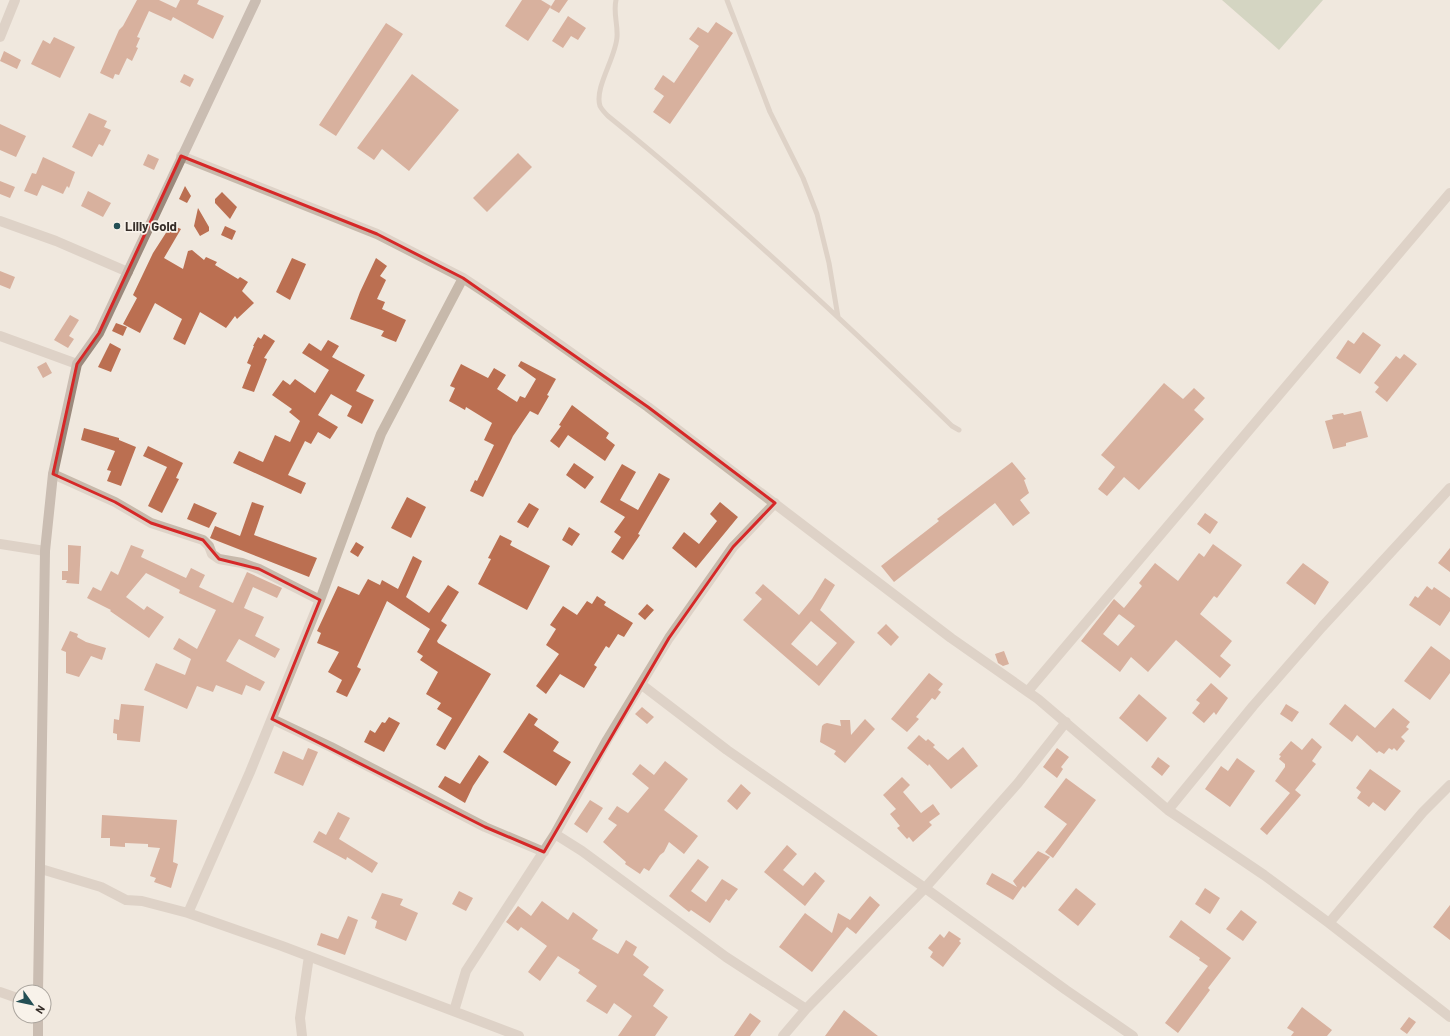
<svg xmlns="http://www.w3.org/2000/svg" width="1450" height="1036" font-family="Barlow,sans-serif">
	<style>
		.green { fill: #b2be9f }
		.building { fill: #bb6f51; fill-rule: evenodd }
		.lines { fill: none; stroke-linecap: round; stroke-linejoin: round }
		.service { stroke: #c7b9ab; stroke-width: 5 }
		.minor { stroke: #c7b9ab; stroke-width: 10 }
		.tertiary { stroke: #c7b9ab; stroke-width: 10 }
		.secondary { stroke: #9b897c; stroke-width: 10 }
		.marked { fill: none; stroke: #d62828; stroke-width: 3; stroke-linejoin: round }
		.poi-dot { fill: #234e54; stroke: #f8f2ea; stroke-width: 1.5 }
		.labels { text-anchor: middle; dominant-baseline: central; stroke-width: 3.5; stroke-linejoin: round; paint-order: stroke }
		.poi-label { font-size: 13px; font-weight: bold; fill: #362e29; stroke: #f8f2ea; text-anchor: start }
	</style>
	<rect width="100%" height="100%" fill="#f0e8de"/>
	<path class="green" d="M1222,0H1323L1279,50Z"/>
	<path class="building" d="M137,0H159L176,8L180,0H199L197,4L224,16L213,39L173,17L171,21L149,11L137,37L140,38L136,47L138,48L132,61L127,58L119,75L115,74L113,79L100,73L119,30L123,26Z
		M522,0H541L551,6L528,41L505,26Z
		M555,0H568L559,13L550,8Z
		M568,16L586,28L578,40L571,36L563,48L552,41Z
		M716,22L733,33L670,124L653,112L664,96L654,89L663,75L674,83L699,46L689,39L698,27L708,33Z
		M386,23L403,34L336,136L319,125Z
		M54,37L75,47L60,78L31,64L43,40L50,44Z
		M4,51L21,60L17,69L0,61Z
		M184,74L194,79L190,87L180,82Z
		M412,74L459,110L409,171L382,149L374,160L357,148Z
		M89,113L107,121L104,127L111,130L103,146L99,144L92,157L72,147Z
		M0,124L26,136L16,157L0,150Z
		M518,153L532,167L487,212L473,198Z
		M148,154L159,159L154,170L143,165Z
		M43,157L75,172L69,188L67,186L63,194L42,185L37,196L24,191L32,173L36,174Z
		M0,181L15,187L10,198L0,194Z
		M185,186L191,196L187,203L179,199Z
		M88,191L111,203L103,217L81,206Z
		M222,192L237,207L230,219L215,203V199Z
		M198,208L209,227V231L200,236L194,226Z
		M171,225L181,229L164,258L183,269L188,251L192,250L204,260L206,257L217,262L215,265L238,279L240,277L248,282L242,291L254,303L237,319L235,316L226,328L200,312L185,345L173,339L182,319L155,303L140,333L123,324L137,298L133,295L153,253Z
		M225,226L236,231L232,240L221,235Z
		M292,258L306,264L290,300L276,292Z
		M376,258L387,266L380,276L386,280L377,299L385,302L382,309L406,320L396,342L381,336L384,331L350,319L360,292Z
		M0,271L15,277L10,289L0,285Z
		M70,315L79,320L69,336L74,339L68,348L54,340Z
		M116,323L127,327L123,336L112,331Z
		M1363,332L1381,345L1360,374L1336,358L1348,340L1354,344Z
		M264,334L275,341L264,358L267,359L254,392L242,388L251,365L247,363L254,346H253L258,337L261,339Z
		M328,340L339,346L332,357L365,375L356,391L374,400L362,424L347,416L352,406L331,394L318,415L338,427L330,439L318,432L311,444L305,441L288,475L306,483L301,494L233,463L239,451L263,462L275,435L290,442L300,421L289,412L292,409L272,395L283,380L290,385L295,379L315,393L329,370L302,353L309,343L321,351Z
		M110,343L121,349L111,372L98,367Z
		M1404,354L1417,364L1387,402L1375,392L1379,387L1374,383L1396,356L1400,359Z
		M521,361L556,379L547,395L549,396L538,415L530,411L513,436L483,497L470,491L475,480L477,481L494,445L484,440L492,423L466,407L465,410L449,401L455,388L450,386L461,364L488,378L494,368L506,375L497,389L517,402L520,396L525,398L536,379L518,366Z
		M46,362L52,373L43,378L37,367Z
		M1164,383L1183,399L1194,388L1205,398L1194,410L1204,419L1139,490L1124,477L1107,496L1098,489L1115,467L1101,455Z
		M572,405L609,433L606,438L615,445L605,461L568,435L559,448L550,441L561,426L559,425Z
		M1361,411L1368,437L1346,443V446L1333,449L1325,421L1333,419L1332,415L1343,413L1344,415Z
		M84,428L119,438V440L136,447L121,486L107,481L111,471L107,470L115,451L81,440Z
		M148,446L183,463L176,478L179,479L162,513L148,506L167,467L143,456Z
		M1012,462L1026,479L1024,480L1029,493L1020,500L1030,513L1013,526L995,503L894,582L881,566L939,521L937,519Z
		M574,463L594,477L585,489L566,475Z
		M622,464L636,472L620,500L638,510L659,473L670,479L638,534L640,535L623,560L611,552L621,537L614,532L625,517L600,502Z
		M407,497L426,507L411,538L391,528Z
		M252,502L264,506L254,535L317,558L309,577L210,538L215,526L240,536Z
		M720,502L738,517L696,568L672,548L684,532L699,544L717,521L710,514Z
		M194,503L217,513L209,528L187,519Z
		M529,503L539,509L528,528L517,522Z
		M1205,513L1218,522L1210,534L1197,524Z
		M569,527L580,534L572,546L562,540Z
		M500,535L512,541L510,545L550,566L527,610L478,584L491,559L488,558Z
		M356,542L364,547L358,557L350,552Z
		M1213,544L1242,565L1217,598L1214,596L1200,614L1232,641L1220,656L1231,665L1220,678L1176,640L1148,672L1131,657L1120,672L1081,641L1114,599L1124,608L1142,586L1139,583L1155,563L1178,581L1199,553L1204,557ZM1123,609L1119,614L1135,626L1118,646L1103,634Z
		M68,545L81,546L79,584L66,583L67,580H62V571H68Z
		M131,545L144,550L141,557L186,578L191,568L205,575L199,587L233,603L247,572L282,588L277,598L253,587L244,608L264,617L255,636L280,649L275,658L239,639L226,661L265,682L260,691L246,685L242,695L216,685L213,692L197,686L187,709L144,690L156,663L185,675L191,659L173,649L179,638L197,649L216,610L179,593L180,590L146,573L126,597L144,610L147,606L164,617L149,638L110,611L111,610L87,598L93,587L101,591L111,571L118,575Z
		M1450,548V572L1438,563Z
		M413,556L422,561L406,597L429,613L448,585L459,592L441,621L447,625L437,641L438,643L491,674L445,750L436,745L452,718L437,709L441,703L426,694L438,672L420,660L423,656L417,652L430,629L387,601L357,667L361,669L347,697L336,692L342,680L328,672L339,652L317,643L321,633L317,631L338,586L359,595L368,579L380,585L382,580L398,589Z
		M1303,563L1329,582L1315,605L1286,583Z
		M825,578L835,585L820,610L855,642L819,686L743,620L762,599L755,593L763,584L799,615L812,599ZM811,621L837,643L817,666L791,644Z
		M1427,586L1432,590L1434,587L1450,598V611L1440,626L1409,605L1415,596L1418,598Z
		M597,596L606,602L604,605L633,623L624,637L618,634L609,648L606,646L594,665L597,667L584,688L560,674L546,694L536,686L559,654L546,645L556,629L550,625L563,606L577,615L587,601L592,604Z
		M647,604L654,610L645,620L638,614Z
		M886,624L899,637L891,646L877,633Z
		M70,631L78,634L77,637L86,642L106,648L102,660L91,656L79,677L66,673V652L61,650Z
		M1431,646L1450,660V673L1430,700L1404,681Z
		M1004,651L1009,664L1003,666L998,663L995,654Z
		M929,673L943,684L938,690L941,692L935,700L932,698L916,717L919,719L907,732L891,719Z
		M1211,683L1228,698L1216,715L1214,712L1204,723L1192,713L1200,703L1196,700Z
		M1139,694L1167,718L1147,742L1119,718Z
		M121,704L144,706L140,742L117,740V734L113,733L114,719L119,720Z
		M1286,704L1299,712L1292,722L1280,714Z
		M1345,704L1375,728L1393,708L1410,722L1406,727L1409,729L1401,737L1405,741L1397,751L1394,748L1392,750L1389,748L1384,754L1379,751L1377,753L1357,735L1352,742L1329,724Z
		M642,707L654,717L647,724L635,714Z
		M529,713L538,719L534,725L559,742L553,751L571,762L556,786L503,752Z
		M389,717L400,723L384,752L364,742L370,730L375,733L382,722L385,723Z
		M865,719L875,729L845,763L834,754L836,751L820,742L822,726L824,724L827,723L841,726L840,720H850L851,735Z
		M919,735L926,741L928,739L935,745L933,747L948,760L963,747L978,766L951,789L929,764L928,766L907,748Z
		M1312,738L1322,747L1312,761L1316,764L1295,790L1301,795L1267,835L1260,829L1290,793L1275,781L1285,767V764L1279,759L1281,756L1279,755L1291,741L1302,750Z
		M308,748L318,752L303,786L274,773L283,751L303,760Z
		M1057,748L1069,757L1061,767L1063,769L1057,778L1043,767Z
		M479,755L489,762L473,786L465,803L438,787L445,776L460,784Z
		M1158,757L1170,766L1162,776L1151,767Z
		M1237,758L1255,771L1230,807L1205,789L1221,766L1228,771Z
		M665,761L688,779L664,810L698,836L684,854L669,842L664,852L660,855L649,871L644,868L640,874L625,864L626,862L603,842L617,825L608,819L617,806L628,813L649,788L632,774L640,764L654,775Z
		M1370,769L1401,791L1385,811L1373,802L1369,807L1357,798L1361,792L1356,788Z
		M902,777L910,785L903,792L921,813L933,804L940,814L929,822L932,825L913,842L909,837L907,839L897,828L900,826L890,814L896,809L883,795Z
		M1066,778L1096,800L1053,858L1045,852L1067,824L1044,807Z
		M741,784L751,793L737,810L727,801Z
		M590,800L603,808L587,833L574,824Z
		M338,812L350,818L339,839L378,863L372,873L347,857L346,860L313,842L319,831L326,835Z
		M102,815L177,820L173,862L178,864L171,888L154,882L156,878L150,876L160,848L148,847V844L125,843V847L110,846V838H101Z
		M787,845L797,854L783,870L803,886L815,872L825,881L805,906L764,872Z
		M1038,851L1050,857L1025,888L1023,886L1013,900L986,884L992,873L1017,887L1013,881Z
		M698,859L709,867L691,891L706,902L722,879L738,889L729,901L726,899L710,923L691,910L689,912L669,896Z
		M1076,888L1096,904L1078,926L1058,910Z
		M1205,888L1220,898L1210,914L1195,904Z
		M459,891L473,898L466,911L452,904Z
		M382,893L403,899L400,905L418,913L406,941L375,928L377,921L371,918Z
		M870,896L880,905L856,934L847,927L812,972L779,947L805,913L832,933L838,913L850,920Z
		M542,901L568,920L573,912L598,930L592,939L618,954L626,940L637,947L633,955L649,967L643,975L664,990L653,1006L668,1017L655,1036H618L632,1016L614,1003L607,1014L586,1001L597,986L578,973L580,970L558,956L540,981L528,972L547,946L521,927L518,931L506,922L518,906L531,916Z
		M1450,905V940L1433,927Z
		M1241,910L1257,922L1243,941L1226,929Z
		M348,916L358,920L345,955L317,945L321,933L338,939Z
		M1181,920L1231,958L1208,988L1210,990L1178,1033L1165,1023L1208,966L1199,960L1200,958L1169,937Z
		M949,931L961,939L959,941L961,943L943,967L930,957L933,952L928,948L940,934L944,938Z
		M1302,1007L1332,1030L1327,1036H1291L1294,1032L1287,1028Z
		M844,1010L878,1036H825Z
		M750,1013L761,1021L750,1036H734Z
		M1409,1017L1416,1022L1407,1034L1400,1029Z"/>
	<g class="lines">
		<path class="service" d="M616,0C613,13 618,24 617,37C616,57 594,88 600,106C602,110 605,113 608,116C728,213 841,318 952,426L959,430
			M727,0L770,112L803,178L817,214L829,263L838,317"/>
		<path class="minor" d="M0,37L15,0
			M181,156L377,234L463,278L495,299L648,407L951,638L1038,699L1168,810L1264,875L1329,923L1450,1017
			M0,336L77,364
			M53,474L115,502L151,523L203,540L209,546L212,554L219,559L242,563L259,569L320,600
			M0,544L45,551
			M642,685L727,750L925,888L806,1009L783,1036
			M1028,691L1450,193
			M272,719L331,747L485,827L544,852
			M1066,722L1018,783L925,888L1066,990L1133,1036
			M1168,810L1253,706L1322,627L1450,488
			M555,834L582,851L726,957L806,1009
			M41,869L101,887L126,900L142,901L188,913L282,946L519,1036
			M188,913L250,772L320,600L381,434L463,278
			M1329,923L1423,812L1450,785
			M0,992L20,999
			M454,1011L466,971L555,834L607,740L669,638L733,547L775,503
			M302,1036L300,1018L309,956"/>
		<path class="tertiary" d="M0,221L56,241L128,272"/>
		<path class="secondary" d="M38,992L45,551L53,474L77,364L99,333L256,0
			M38,1036V1016"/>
	</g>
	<path d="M0 0H1450V1036H0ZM181,156L377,234L463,278L648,407L775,503L733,547L669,638L544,852L485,827L272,719L320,600L259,569L219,559L203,540L151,523L115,502L53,474L77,364L99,333Z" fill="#f0e8de" fill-opacity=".55" fill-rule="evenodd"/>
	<path class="marked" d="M181,156L377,234L463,278L648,407L775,503L733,547L669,638L544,852L485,827L272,719L320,600L259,569L219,559L203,540L151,523L115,502L53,474L77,364L99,333Z"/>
	<circle class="poi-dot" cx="117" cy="226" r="4"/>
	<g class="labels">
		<g class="poi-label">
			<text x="125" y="226">Lilly Gold</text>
		</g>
	</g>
	<g transform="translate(32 1004) rotate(123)"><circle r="19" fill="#f8f2ea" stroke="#aaa49d"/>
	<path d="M0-3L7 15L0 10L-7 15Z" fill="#234e54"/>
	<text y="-6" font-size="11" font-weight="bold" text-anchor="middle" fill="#362e29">N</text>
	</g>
</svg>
